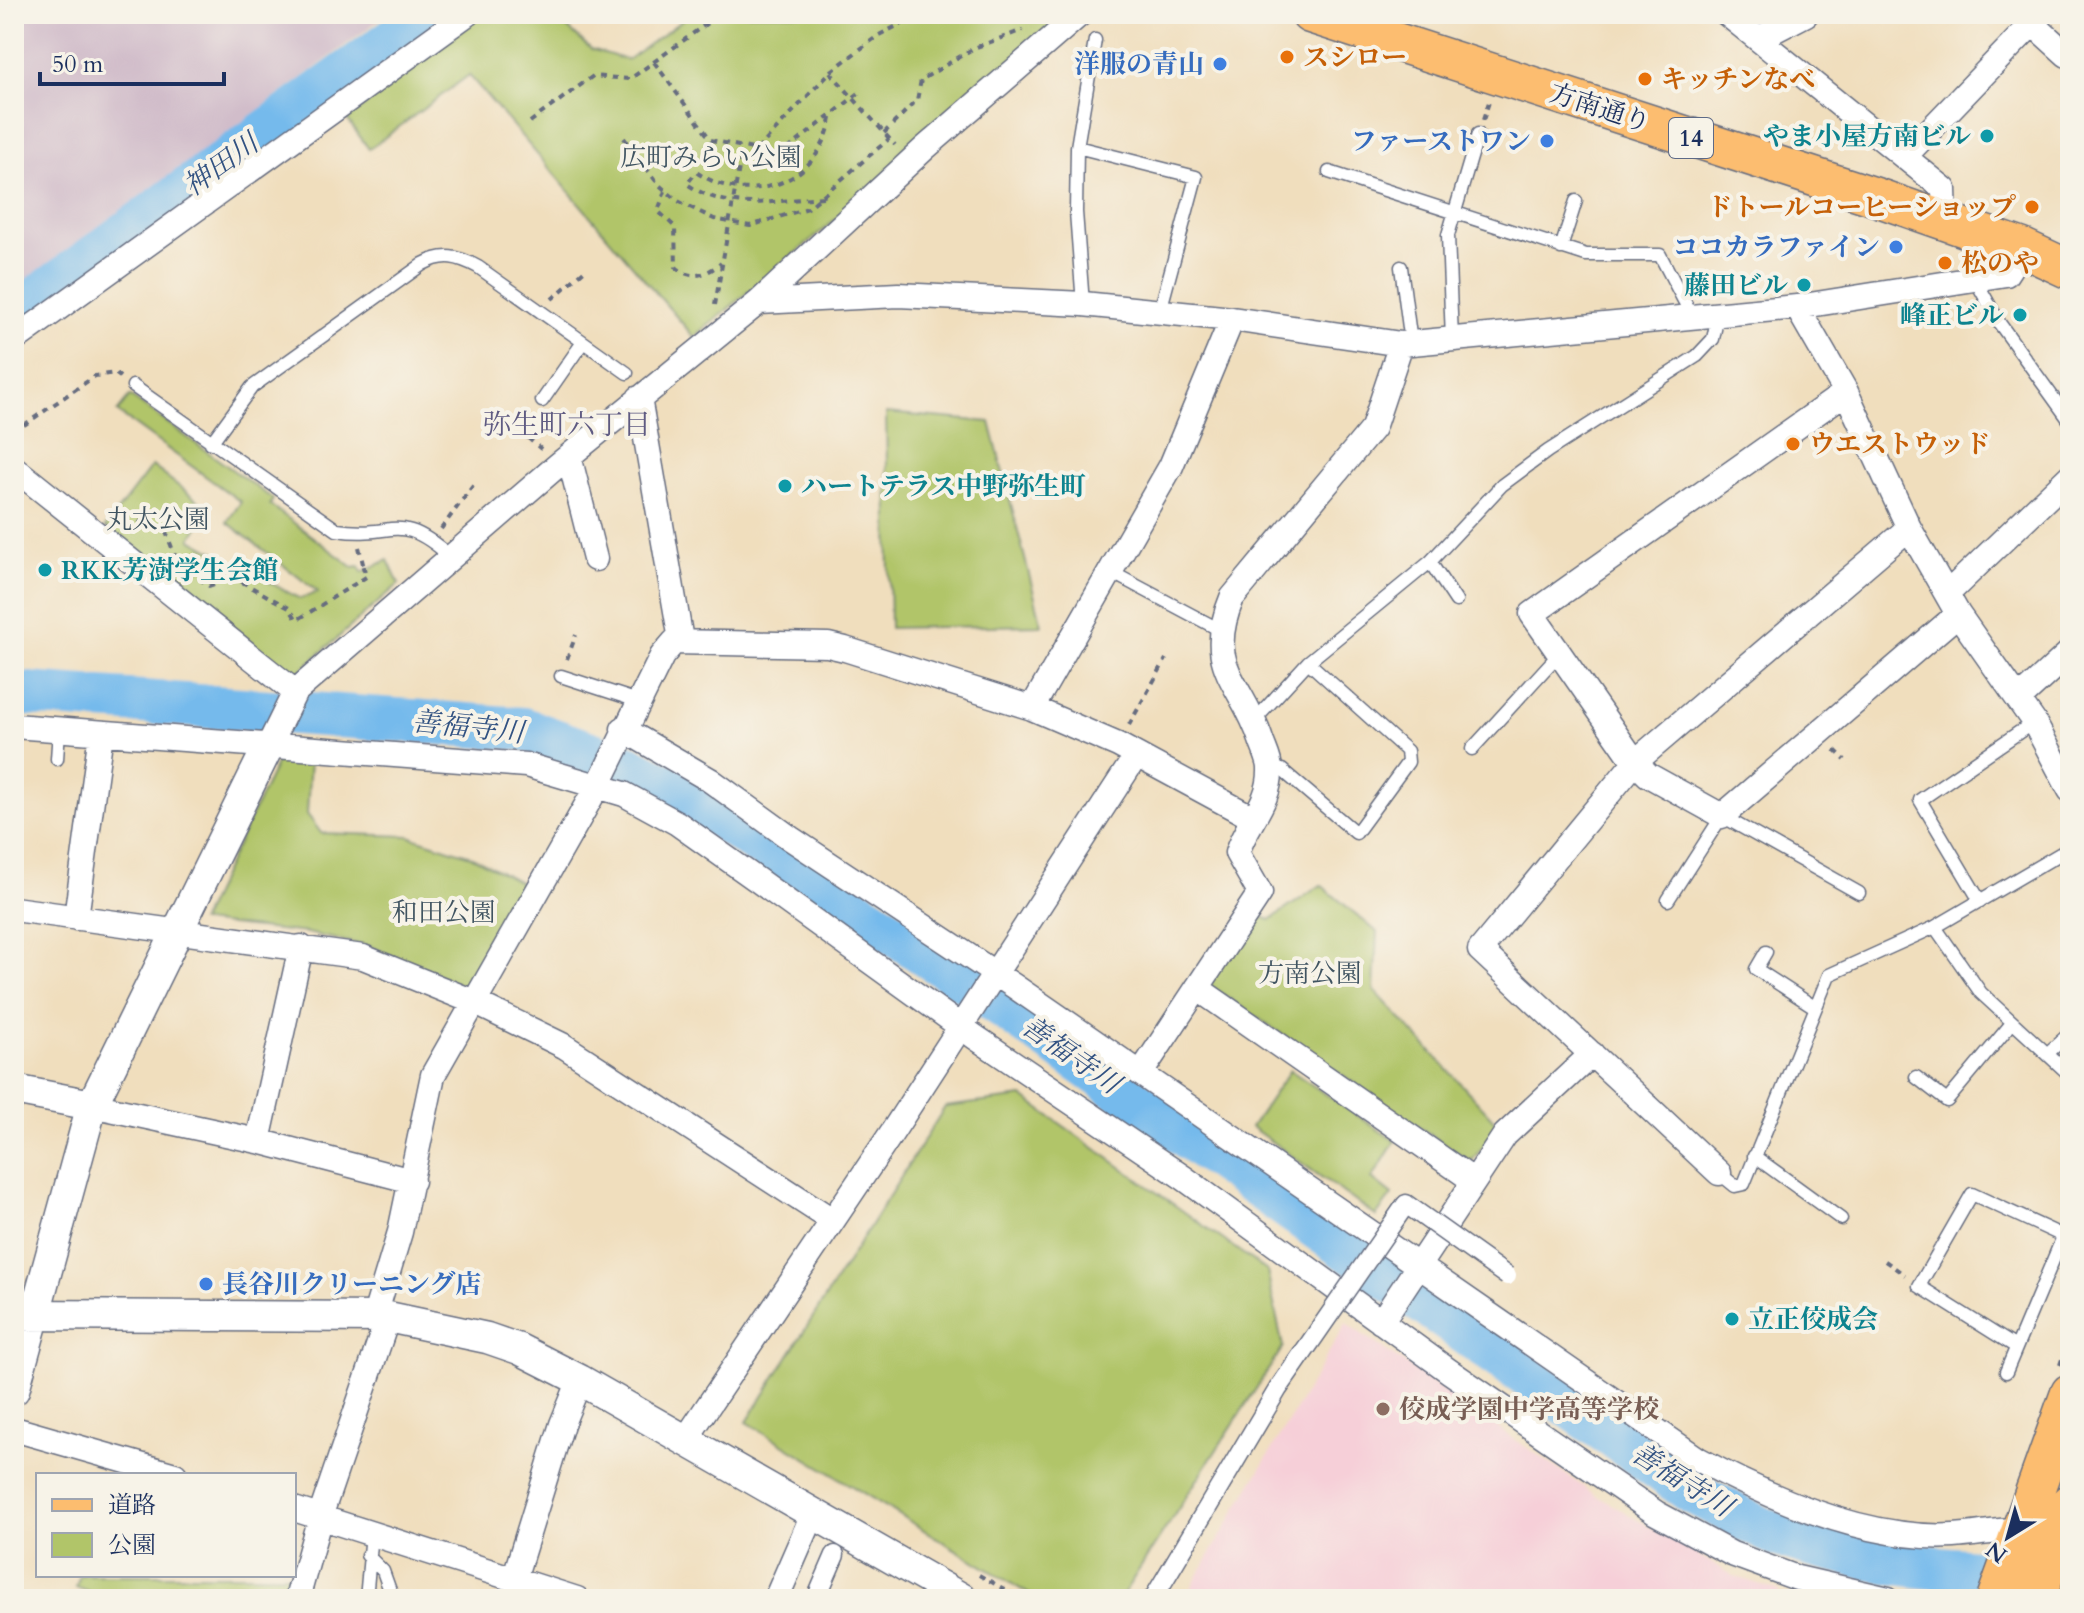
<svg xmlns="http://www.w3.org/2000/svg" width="2084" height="1613" font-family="Cardo,'Noto Serif JP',serif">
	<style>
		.built { fill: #f6cfd8 }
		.industrial { fill: #d1bdca }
		.green { fill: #b1c569; stroke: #667a64; stroke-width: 2 }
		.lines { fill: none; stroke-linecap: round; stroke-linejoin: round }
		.river { stroke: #75baec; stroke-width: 44 }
		.service-casing { stroke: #666c7f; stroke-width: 15 }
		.pedestrian-casing { stroke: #666c7f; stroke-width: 21 }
		.minor-casing { stroke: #666c7f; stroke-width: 27 }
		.tertiary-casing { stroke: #666c7f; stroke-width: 33 }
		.primary-casing { stroke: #666c7f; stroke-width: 41 }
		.path { stroke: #666c7f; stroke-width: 4; stroke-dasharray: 6 6; stroke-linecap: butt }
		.service { stroke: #fff; stroke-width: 12 }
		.pedestrian { stroke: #fff; stroke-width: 18 }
		.minor { stroke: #fff; stroke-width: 24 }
		.tertiary { stroke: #fff; stroke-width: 30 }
		.primary { stroke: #fcbd6f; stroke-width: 38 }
		.pedestrian-bridge-casing { stroke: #666c7f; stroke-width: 21; stroke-linecap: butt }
		.pedestrian-bridge { stroke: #fff; stroke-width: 18 }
		.food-dot { fill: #e8710a; stroke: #f7f3e8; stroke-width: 3 }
		.shop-dot { fill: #3f7fe0; stroke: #f7f3e8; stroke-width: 3 }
		.culture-dot { fill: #0f9aa8; stroke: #f7f3e8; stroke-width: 3 }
		.education-dot { fill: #8d6e63; stroke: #f7f3e8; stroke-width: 3 }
		.labels { text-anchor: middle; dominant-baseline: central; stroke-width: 8; stroke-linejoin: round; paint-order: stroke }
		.shield { fill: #f7f3e8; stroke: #5d6a87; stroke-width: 2 }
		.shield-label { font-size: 24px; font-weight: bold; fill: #1b2f5e }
		.food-label { font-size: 26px; font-weight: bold; fill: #c56008; stroke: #f7f3e8; text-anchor: start }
		.shop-label { font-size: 26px; font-weight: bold; fill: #366cbe; stroke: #f7f3e8; text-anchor: end }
		.street-label { font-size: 26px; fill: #1b2f5e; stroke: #f7f3e8 }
		.culture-label { font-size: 26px; font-weight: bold; fill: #0d838f; stroke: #f7f3e8; text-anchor: end }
		.park-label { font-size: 26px; fill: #405461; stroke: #f7f3e8 }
		.education-label { font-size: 26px; font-weight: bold; fill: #785e54; stroke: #f7f3e8; text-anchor: start }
		.water-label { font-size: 28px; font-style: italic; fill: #325282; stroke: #f7f3e8 }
		.neighbourhood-label { font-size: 28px; fill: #5f5b82; stroke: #f7f3e8 }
	</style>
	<rect width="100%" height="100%" fill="#f7f3e8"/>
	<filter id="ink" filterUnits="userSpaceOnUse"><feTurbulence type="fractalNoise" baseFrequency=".0125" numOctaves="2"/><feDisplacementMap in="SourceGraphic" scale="16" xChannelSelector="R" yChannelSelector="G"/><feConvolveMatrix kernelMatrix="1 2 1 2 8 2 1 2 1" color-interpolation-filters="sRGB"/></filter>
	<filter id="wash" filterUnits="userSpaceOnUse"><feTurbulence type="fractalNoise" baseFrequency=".006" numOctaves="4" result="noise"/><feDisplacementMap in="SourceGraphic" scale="32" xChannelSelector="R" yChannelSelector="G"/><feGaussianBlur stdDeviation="1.8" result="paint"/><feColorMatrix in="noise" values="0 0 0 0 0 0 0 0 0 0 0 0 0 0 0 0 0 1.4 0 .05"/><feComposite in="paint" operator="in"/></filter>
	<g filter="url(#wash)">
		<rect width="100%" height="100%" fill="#f0debd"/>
		<path class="built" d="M1346,1323L1594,1494L1734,1576L1780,1591L1778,1599H1184Z"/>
		<path class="industrial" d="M14,14H387L14,293Z"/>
		<path class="green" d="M480,14H552L591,49L627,60L691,14H1066L827,227L694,337L469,75L369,149L347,119Z
			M130,396L273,499L270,505L353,567L359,566L362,572L388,560L399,584L293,677L105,527L152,466L209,509L191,539L300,599L318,592L227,522L241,502L117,412Z
			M886,413L990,422L1042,625L890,628Z
			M310,759L307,814L321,833L409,836L471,856L529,887L474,983L464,987L371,947L307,933L200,922L278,760Z
			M1321,885L1377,932L1374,990L1499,1125L1471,1162L1209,985L1256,914L1270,920Z
			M1290,1070L1395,1141L1372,1179L1392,1195L1376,1216L1251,1127Z
			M1023,1097L1267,1271L1283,1347L1120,1599H1037L747,1422L945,1107Z
			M80,1575H294L287,1599H95V1594L76,1587Z"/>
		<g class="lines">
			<path class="river" d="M14,315L428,14
				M14,693L523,729L632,768L688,797L970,984L1693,1493C1720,1506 1747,1523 1775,1534C1869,1568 1971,1571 2070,1577"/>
		</g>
	</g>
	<g filter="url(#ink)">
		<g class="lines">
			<defs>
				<path id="service" d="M1077,147L1196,177L1160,311
					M1329,172L1586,255H1660L1692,316
					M1561,248L1576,201
					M1401,267L1411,343
					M1976,281L2000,324L2070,421
					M1083,304L1076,212L1077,147L1095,40
					M1452,340L1448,235L1478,134
					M133,386L337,530C395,539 397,509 451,557
					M542,401L583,342
					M211,443L252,387L423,264C444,253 458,256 478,267L627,373
					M1430,562L1456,601
					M1109,571L1222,631
					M561,676L638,701
					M1255,720L1308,662L1430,562L1502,485L1548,451L1697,356L1713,339L1718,315
					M1472,749L1558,655
					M57,759L59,730
					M1270,767L1282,770L1356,833L1408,762L1407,751L1308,662
					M1668,900L1722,816L1859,893
					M1980,901L1920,800L2034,722
					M1935,927L1981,993L2070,1075
					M1766,952L1756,969L1813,1006
					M2049,1052L2070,1033
					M1916,1077L1947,1101L2012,1023
					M1754,1156L1841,1219
					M1719,1173L1735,1186L1744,1184L1829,975L1935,927L2070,848
					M2016,1347L1919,1286L1972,1194L2063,1236
					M2006,1372L2070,1220
					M367,1555L383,1571L393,1599
					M366,1599L372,1533"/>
				<path id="pedestrian" d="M816,1599L835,1555"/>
				<path id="minor" d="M1727,14L1944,189L1945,221
					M2022,14L2067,55L2070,53
					M1758,39L1806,14
					M1905,156L2032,24
					M759,302L898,295L1083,304L1232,319L1401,344L1797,307L2006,274L2023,248
					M1797,307L1846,392L1909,528L1958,614L2034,722L2070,790
					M14,340L467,14
					M1846,392L1532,614L1635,762L1648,775L1722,816L1958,614
					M639,398L681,640
					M569,456L595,559
					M14,468L295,692
					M1947,594L2070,476
					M2019,699L2070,652
					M1032,708L1171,466L1232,319
					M14,726L526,765L624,794L677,823L756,879L975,1037L1184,1178L1449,1371L1656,1513L1732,1554L1797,1578L1888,1599
					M623,729L710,780L790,838L1014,986L1698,1459C1770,1498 1869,1541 1954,1536C1977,1535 1998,1529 2021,1530
					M268,747L295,692L558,465L759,302L925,148L1080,14
					M14,909L363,957L474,1002L564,1046L832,1220
					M76,918L101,733
					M1197,988L1474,1181
					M1141,1073L1260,893L1237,853C1246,823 1271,803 1270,769C1270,760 1264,749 1261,740C1242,681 1203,668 1232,598L1373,428L1401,344
					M92,1105L258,1141L412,1181
					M258,1141L301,947
					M1719,1173L1480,950L1635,762L1909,528
					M375,1315L400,1232L433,1075L602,778L662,656L674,642L828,645L845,649L1032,708L1118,745L1253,818
					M1381,1322L1505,1135L1592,1054
					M14,1429L175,1475
					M686,1439L893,1131L1136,756
					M294,1509L577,1599
					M514,1579L562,1424L580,1380
					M297,1599L320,1517L388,1317
					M776,1599L813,1514"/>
				<path id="tertiary" d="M14,1090L92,1105
					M14,1315L388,1317L487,1338L519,1349L580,1380L963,1599
					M14,1390L92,1105L268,747"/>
				<path id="primary" d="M1310,14L1876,197L2023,248L2070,270
					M1996,1599L2070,1393
					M2036,1599L2070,1503"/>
			</defs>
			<use href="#service" class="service-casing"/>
			<use href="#pedestrian" class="pedestrian-casing"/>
			<use href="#minor" class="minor-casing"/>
			<use href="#tertiary" class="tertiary-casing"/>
			<use href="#primary" class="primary-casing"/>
			<path class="path" d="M654,62L711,140L757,150L830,72L879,35L921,14
				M830,72L895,145
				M1483,120L1489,102
				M530,122L593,76L630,79L720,14
				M884,133L917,100L921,80L974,48L1023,30
				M624,138L658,184L678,201L714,219L750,226L808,208L889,139
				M762,146L774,160L859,93
				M665,191L658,211L675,227L676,267C691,281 706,275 721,263
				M823,197C774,200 730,214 687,184L696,172C749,208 820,184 831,118
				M552,299L586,269
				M715,305L741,156
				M14,432L95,376L115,373L120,377
				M528,438L541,449
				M441,529L475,483
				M132,533L146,515L166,532L177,561L209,586L233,577L289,608L297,620L366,577L364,568L360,569
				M359,547L364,568
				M567,659L576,635
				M1129,725L1166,659
				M1835,750L1845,760
				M1885,1261L1905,1275
				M2060,1365L2070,1335
				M979,1575L1022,1599"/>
			<use href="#service" class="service"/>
			<use href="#pedestrian" class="pedestrian"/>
			<use href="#minor" class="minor"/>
			<use href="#tertiary" class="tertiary"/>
			<use href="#primary" class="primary"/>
			<defs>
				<path id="pedestrian-bridge" d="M1153,1599L1278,1389L1406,1204L1507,1276"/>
			</defs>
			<use href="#pedestrian-bridge" class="pedestrian-bridge-casing"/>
			<use href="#pedestrian-bridge" class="pedestrian-bridge"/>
		</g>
	</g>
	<g class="food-dot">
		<circle cx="1287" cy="57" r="8"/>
		<circle cx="1645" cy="79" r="8"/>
		<circle cx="2032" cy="207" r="8"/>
		<circle cx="1945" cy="263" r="8"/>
		<circle cx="1793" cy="444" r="8"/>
	</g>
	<g class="shop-dot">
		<circle cx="1220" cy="64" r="8"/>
		<circle cx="1547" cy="141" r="8"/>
		<circle cx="1896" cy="247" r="8"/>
		<circle cx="206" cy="1284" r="8"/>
	</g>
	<g class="culture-dot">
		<circle cx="1987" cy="136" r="8"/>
		<circle cx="1804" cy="285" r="8"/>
		<circle cx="2020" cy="315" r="8"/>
		<circle cx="785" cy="486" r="8"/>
		<circle cx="45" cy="570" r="8"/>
		<circle cx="1732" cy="1319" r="8"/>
	</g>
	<circle class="education-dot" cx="1383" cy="1409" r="8"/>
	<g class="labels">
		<rect class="shield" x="1669" y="118" width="44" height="40" rx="6"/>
		<g class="shield-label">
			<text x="1691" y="138">14</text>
		</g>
		<g class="food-label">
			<text x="1303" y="57">スシロー</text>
			<text x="1661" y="79">キッチンなべ</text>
			<text x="2016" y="207" text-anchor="end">ドトールコーヒーショップ</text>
			<text x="1961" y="263">松のや</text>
			<text x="1809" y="444">ウエストウッド</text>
		</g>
		<g class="shop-label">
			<text x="1204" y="64">洋服の青山</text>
			<text x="1531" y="141">ファーストワン</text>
			<text x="1880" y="247">ココカラファイン</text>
			<text x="222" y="1284" text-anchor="start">長谷川クリーニング店</text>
		</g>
		<g class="street-label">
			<text transform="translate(1600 108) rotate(18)">方南通り</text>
		</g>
		<g class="culture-label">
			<text x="1971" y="136">やま小屋方南ビル</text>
			<text x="1788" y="285">藤田ビル</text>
			<text x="2004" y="315">峰正ビル</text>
			<text x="801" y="486" text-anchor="start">ハートテラス中野弥生町</text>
			<text x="61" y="570" text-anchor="start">RKK芳澍学生会館</text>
			<text x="1748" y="1319" text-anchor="start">立正佼成会</text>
		</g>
		<g class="park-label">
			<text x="711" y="157">広町みらい公園</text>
			<text x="158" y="519">丸太公園</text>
			<text x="444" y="912">和田公園</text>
			<text x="1310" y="973">方南公園</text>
		</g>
		<g class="education-label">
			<text x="1399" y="1409">佼成学園中学高等学校</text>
		</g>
		<g class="water-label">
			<text transform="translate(221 165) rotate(-36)">神田川</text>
			<text transform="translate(468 727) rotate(6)">善福寺川</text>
			<text transform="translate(1071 1055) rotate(35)">善福寺川</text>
			<text transform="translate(1682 1480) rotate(32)">善福寺川</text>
		</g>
		<g class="neighbourhood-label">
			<text x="567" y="425">弥生町六丁目</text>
		</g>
	</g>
	<rect width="2084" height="1613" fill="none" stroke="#f7f3e8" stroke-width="48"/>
	<rect x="36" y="1473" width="260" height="104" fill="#f7f3e8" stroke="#9fa5b1" stroke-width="2"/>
	<rect x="52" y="1499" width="40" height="12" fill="#fcbd6f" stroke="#9fa5b1" stroke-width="2"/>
	<text x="108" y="1513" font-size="24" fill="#1b2f5e">道路</text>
	<rect x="52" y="1533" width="40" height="24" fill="#b1c569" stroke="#9fa5b1" stroke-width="2"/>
	<text x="108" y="1553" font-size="24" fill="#1b2f5e">公園</text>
	<g transform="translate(2008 1537) rotate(217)" stroke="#f7f3e8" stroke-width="6" paint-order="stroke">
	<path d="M0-6L14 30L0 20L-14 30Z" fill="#1b2f5e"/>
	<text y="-12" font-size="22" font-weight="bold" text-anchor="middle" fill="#1b2f5e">N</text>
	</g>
	<path d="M40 72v12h184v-12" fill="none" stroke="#1b2f5e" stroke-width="4"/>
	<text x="52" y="72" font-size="24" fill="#1b2f5e" stroke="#f7f3e8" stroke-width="6" paint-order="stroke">50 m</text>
</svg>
